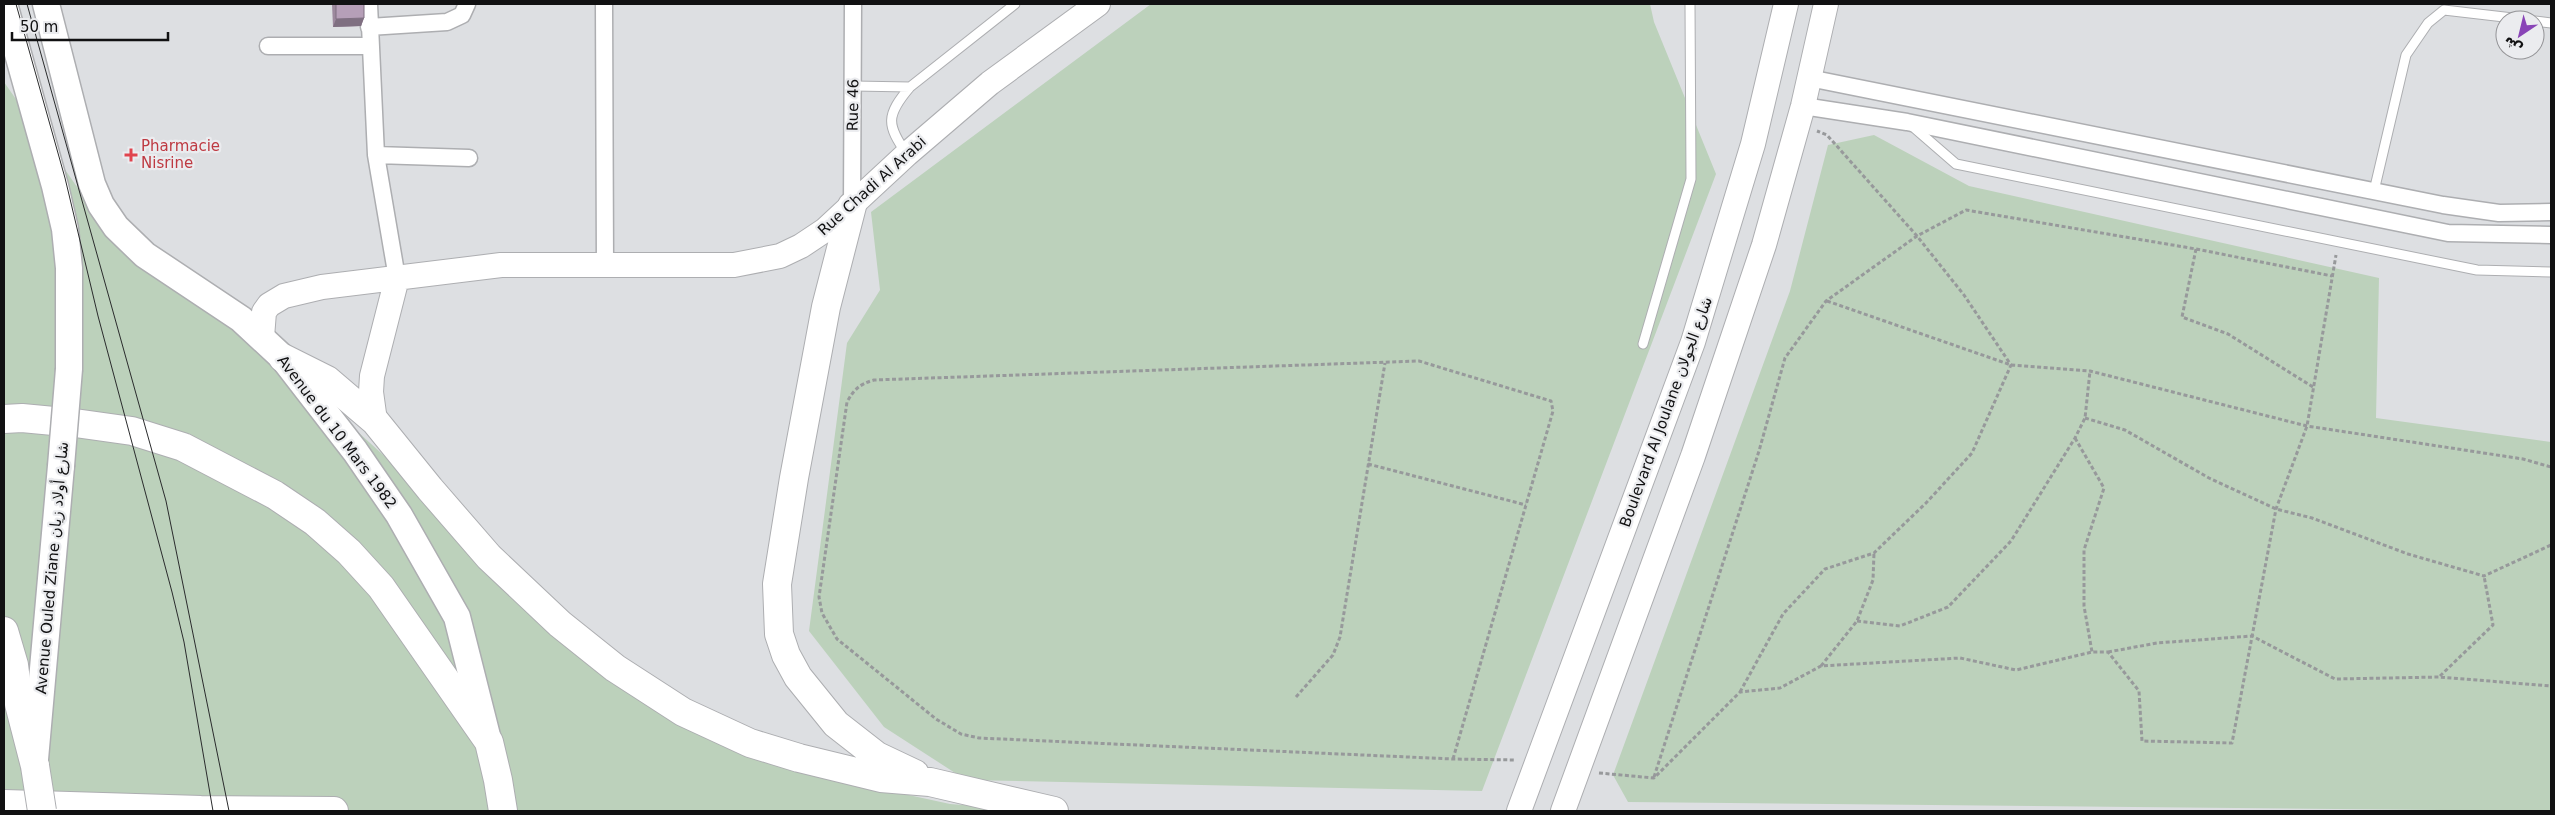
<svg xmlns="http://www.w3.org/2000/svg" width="2555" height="815" font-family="'DejaVu Sans',Cairo,sans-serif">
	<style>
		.green { fill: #bcd1bb }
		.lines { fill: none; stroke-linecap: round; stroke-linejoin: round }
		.lane-casing { stroke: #adaeb1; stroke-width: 11 }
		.street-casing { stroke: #adaeb1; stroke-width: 19 }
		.secondary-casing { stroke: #adaeb1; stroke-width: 26 }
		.primary-casing { stroke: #adaeb1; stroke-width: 29 }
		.highway-casing { stroke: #adaeb1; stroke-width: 30 }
		.path { stroke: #97999b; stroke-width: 3; stroke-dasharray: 4 2.5; stroke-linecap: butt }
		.lane { stroke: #fff; stroke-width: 9 }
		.street { stroke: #fff; stroke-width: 16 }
		.secondary { stroke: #fff; stroke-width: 24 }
		.primary { stroke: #fff; stroke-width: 26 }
		.highway { stroke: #fff; stroke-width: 28 }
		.tram { stroke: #2a2b2c; stroke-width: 1 }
		.primary-bridge-casing { stroke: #adaeb1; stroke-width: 29; stroke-linecap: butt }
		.highway-bridge-casing { stroke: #adaeb1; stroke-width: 30; stroke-linecap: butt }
		.primary-bridge { stroke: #fff; stroke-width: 26 }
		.highway-bridge { stroke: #fff; stroke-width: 28 }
		.wall { fill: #9d899e }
		.shaded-wall { fill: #7f6f81 }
		.building { fill: #b69fb8; stroke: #7f6f81 }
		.health-dot { fill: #e0444e; stroke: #ebecef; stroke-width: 2 }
		.labels { text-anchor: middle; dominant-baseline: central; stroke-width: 4.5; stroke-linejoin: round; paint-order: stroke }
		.street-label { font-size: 15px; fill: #111112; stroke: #ebecef }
		.health-label { font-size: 15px; fill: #be3a42; stroke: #ebecef; text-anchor: start }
	</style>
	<rect width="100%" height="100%" fill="#dddfe2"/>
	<path class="green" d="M1151,4H1650L1654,22L1716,174L1482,791L966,780L884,727L809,631L847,343L880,290L871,212Z
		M4,82L107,230L295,375L423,491L538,615L798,771L950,804L1040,811H4Z
		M1874,135L1969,186L2379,278L2376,418L2551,442V811L1628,802L1613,775L1790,291L1828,145Z"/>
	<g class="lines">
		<defs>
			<path id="lane" d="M2535,21L2551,23
				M854,86L910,87
				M1911,125L1956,164L2477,270L2551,272
				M907,154C886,125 886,115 910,87L1015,4
				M2374,191L2406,55L2428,23L2444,10L2530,20
				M1643,344L1691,179L1690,4"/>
			<path id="street" d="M369,4L376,155L397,278
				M604,4L605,265
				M369,27L447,22L462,15L467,4
				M268,46H369
				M1809,78L2443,205L2499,213L2551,212
				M1803,106L1907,122L2448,233L2551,235
				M376,155L469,158
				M852,206L853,4"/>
			<path id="secondary" d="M262,337L264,312L269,305L284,296L322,287L501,265H734L780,256L801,246L825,230L907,154L990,83L1098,4
				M375,421L371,392L372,376L397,278
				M1519,811L1693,342L1753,144L1786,4
				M1563,811L1693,456L1764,245L1803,106L1826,4"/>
			<path id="primary" d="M4,4L55,186L65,229L69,268V369
				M46,4L92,184L101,205L116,227L145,255L241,319L283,358L355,451L399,515L457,617L487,736
				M35,759L61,466"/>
			<path id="highway" d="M852,206L826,307L794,478L777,584L779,634L786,655L798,677L836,724L877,756L915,774
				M283,358L327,380L375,421L430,489L489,557L560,624L615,668L683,712L750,743L799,758L881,778L930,782L1054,811
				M4,419L22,418L75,423L132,431L183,447L275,495L315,522L349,552L381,587L489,742L498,780L503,811
				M4,631L14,665L19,704L35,766
				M4,804L201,810L334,811"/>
		</defs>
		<use href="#lane" class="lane-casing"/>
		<use href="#street" class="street-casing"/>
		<use href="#secondary" class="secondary-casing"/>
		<use href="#primary" class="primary-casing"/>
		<use href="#highway" class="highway-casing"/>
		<path class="path" d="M2196,249L2182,317L2228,334L2313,387
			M1827,301L2011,365L2090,371L2307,426L2523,459L2551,467
			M2085,418L2125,430L2209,478L2276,509L2312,518L2408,554L2484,576L2551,545
			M2075,438L2104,488L2084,550V606L2092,652
			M1368,464L1526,505
			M1857,621L1900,626L1948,607L2011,541L2075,438L2085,418L2090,371
			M2108,652L2157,643L2252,636L2335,679L2439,677L2551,686
			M1821,666L1857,621L1873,580L1874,553
			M2440,676L2493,625L2484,576
			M1740,692L1783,614L1825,569L1874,553L1926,503L1972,453L2011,365L1964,295L1917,236L1827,135L1817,131
			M1296,697L1333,655L1340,637L1385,363
			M1453,759L1553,411L1551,401L1419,361L874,380C860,384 854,389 847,402L819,597L822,613L837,639L936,719L961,734L979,738L1453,759L1516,760
			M1599,773L1654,778L1740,692L1780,688L1821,666L1960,658L2016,670L2092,652H2108L2139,691L2142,741L2232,743L2276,509L2307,426L2336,255
			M1654,777L1759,451L1785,358L1826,301L1917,236L1966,210L2196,249L2332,276"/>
		<use href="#lane" class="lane"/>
		<use href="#street" class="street"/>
		<use href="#secondary" class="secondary"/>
		<use href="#primary" class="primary"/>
		<use href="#highway" class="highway"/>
		<path class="tram" d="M16,4L65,178L98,316L172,592L184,642L213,811
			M27,4L166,501L229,811"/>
		<defs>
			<path id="primary-bridge" d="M61,466L69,369"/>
			<path id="highway-bridge" d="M35,766L42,811"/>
		</defs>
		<use href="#primary-bridge" class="primary-bridge-casing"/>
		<use href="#highway-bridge" class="highway-bridge-casing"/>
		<use href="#primary-bridge" class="primary-bridge"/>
		<use href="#highway-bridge" class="highway-bridge"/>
	</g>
	<path class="wall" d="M332,4H364V18L361,26L333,27Z"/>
	<path class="shaded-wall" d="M364,18L361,26L333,27L336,19Z"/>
	<path class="building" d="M336,4H364V18L336,19Z"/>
	<path class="health-dot" d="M128.5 147.5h5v5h5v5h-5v5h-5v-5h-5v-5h5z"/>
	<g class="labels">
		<g class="street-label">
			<text transform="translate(853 105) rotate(-89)">Rue 46</text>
			<text transform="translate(872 186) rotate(-42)">Rue Chadi Al Arabi</text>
			<text transform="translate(1666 412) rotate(-70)">Boulevard Al Joulane شارع الجولان</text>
			<text transform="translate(337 432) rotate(53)">Avenue du 10 Mars 1982</text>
			<text transform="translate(52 568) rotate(-85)">Avenue Ouled Ziane شارع أولاد زيان</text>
		</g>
		<g class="health-label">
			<text x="141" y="146">Pharmacie<tspan x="141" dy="17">Nisrine</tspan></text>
		</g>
	</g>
	<rect width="2555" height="815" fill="none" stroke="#111112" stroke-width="10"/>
	<g transform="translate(2520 35) rotate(215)"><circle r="24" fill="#ebecef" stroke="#949497"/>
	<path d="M0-4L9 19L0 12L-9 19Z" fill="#8944b7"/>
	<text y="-8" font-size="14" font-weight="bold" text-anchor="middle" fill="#111112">ش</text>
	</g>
	<path d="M12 32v8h156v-8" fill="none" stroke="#111112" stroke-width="2.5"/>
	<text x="20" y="32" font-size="15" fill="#111112" stroke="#ebecef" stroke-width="4" paint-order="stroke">50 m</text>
</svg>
